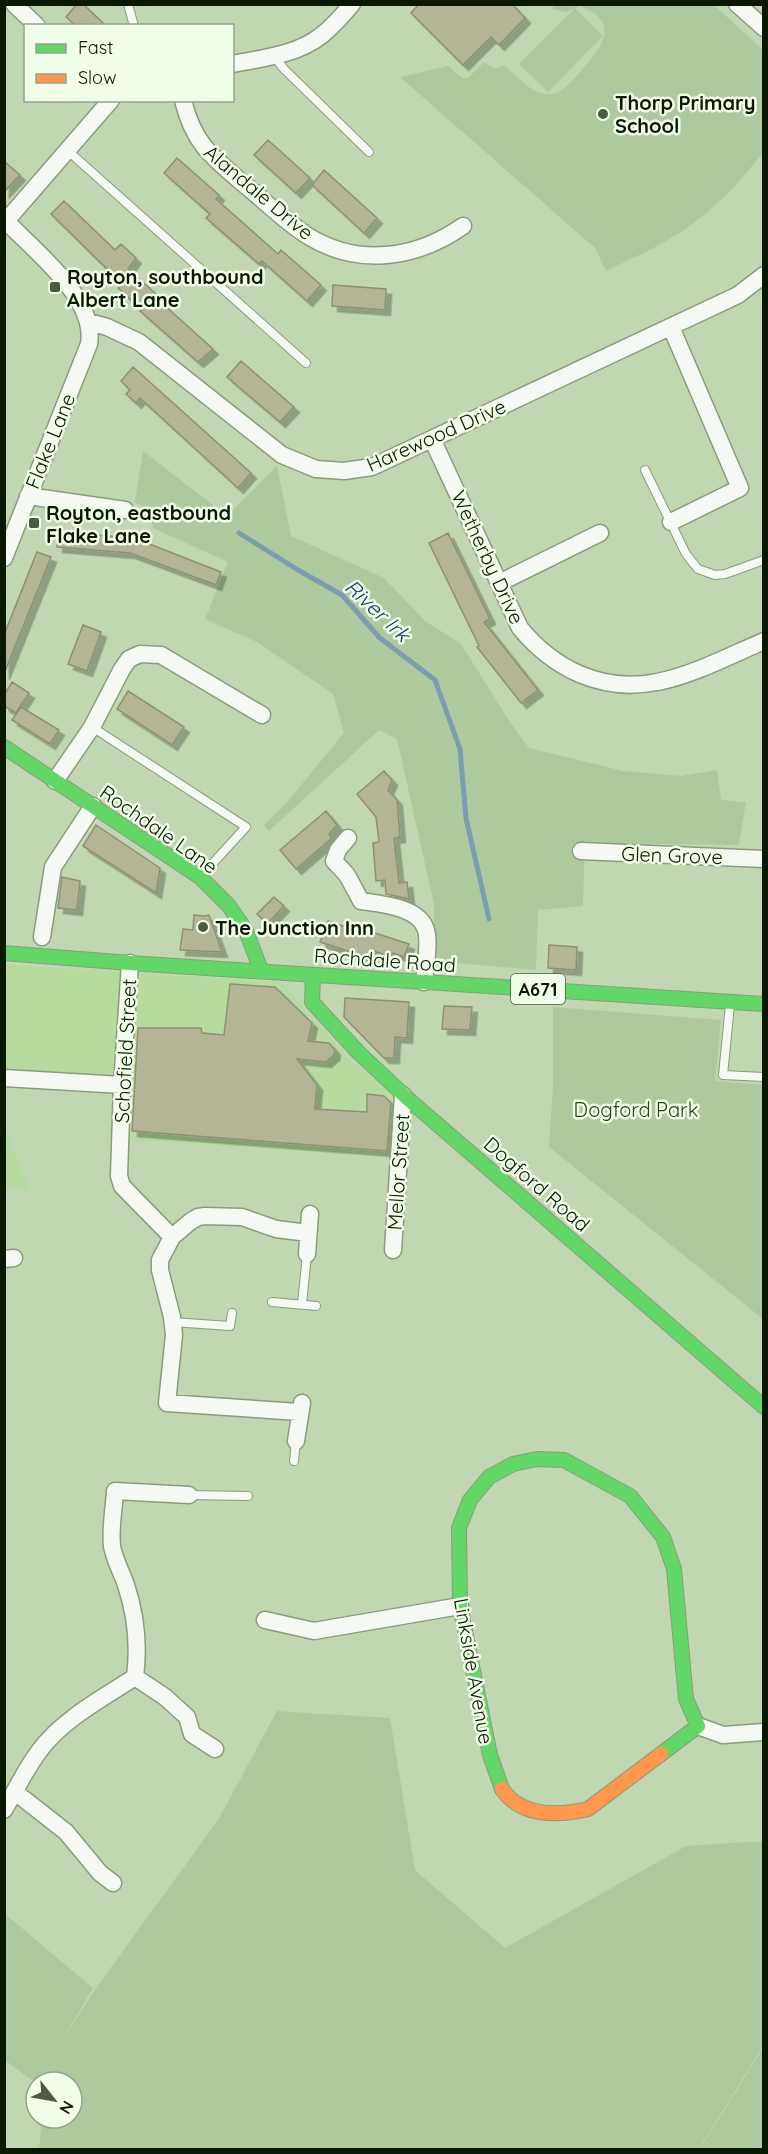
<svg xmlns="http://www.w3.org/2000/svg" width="768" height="2154" font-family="Quicksand,sans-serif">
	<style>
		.built { fill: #b7da9f }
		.green { fill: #afc99f }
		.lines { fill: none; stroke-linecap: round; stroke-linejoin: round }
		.stream { stroke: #7b9db2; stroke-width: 5 }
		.building { fill: #b4b597; stroke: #8e9071; stroke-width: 1.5; filter: url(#shadow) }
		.lane-casing { stroke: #8a9c7e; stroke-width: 10 }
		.street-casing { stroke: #8a9c7e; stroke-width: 19 }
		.fast-casing { stroke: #8a9c7e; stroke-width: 16 }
		.slow-casing { stroke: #8a9c7e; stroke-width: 16 }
		.lane { stroke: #f6f9f3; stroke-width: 8 }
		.street { stroke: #f6f9f3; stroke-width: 16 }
		.fast { stroke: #63d668; stroke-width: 14 }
		.slow { stroke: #ff974d; stroke-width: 14 }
		.poi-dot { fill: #4a5b3f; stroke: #f1fee9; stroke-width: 2 }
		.labels { text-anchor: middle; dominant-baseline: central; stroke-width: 5; stroke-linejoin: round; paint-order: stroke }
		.shield { fill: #f1fee9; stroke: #4f5d47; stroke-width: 1.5 }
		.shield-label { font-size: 18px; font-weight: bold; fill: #0a1801 }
		.poi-label { font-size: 20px; font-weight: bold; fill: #0a1801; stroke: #f1fee9; text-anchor: start }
		.street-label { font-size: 20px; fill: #0a1801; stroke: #f1fee9 }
		.park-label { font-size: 20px; fill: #26440a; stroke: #f1fee9 }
		.water-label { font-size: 21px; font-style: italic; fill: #103a66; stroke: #f1fee9 }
	</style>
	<defs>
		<filter id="shadow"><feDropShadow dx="5.5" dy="5.5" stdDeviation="0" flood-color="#0004"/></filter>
	</defs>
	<rect width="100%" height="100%" fill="#c0d7b1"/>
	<path class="built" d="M5,965L281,982L351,1061L397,1094L393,1157L126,1140L127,1076L5,1070Z
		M5,1135L8,1136L29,1189L5,1188Z"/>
	<path class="green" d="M556,5H714L763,50V152C741,181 715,209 684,230C661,246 632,258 606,271L595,248L400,77L448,66L462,78H468L484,62L495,69L504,65C515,74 530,92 545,94C562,97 575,77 585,66C606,43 618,19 579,6L575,8L603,36L548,92L519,64L574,9L566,12L551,9Z
		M143,451L227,516L277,466L291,536L384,578L425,621L461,644L510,722L529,748L623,771L681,776L717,770L721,800L746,802L739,845L585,843L583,906L538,910L536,970L434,961V904L397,739L379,730L269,831L264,825L288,801L344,733L333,694L257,642L205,619L228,562L153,528L150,511L135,502Z
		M553,1007L721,1020L715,1081L763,1085V1319L549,1147L553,1088Z
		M277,1711L390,1718L415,1870L505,1948L686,1846L763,1841V2046L699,2149H39L41,2129L40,2118H72V2082H36V2095L34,2082L5,2060V1914L93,1988L64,2037L101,1981L218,1820Z
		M763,2048V2149H700Z"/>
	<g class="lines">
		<path class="stream" d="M239,533L298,570L342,595L380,638L435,680L460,749L466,818L489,919"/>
	</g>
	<path class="building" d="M77,4H83L106,26H76L66,17Z
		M419,4H512L525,18L499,45L491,37L463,65L411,13Z
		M268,140L310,178L296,193L254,155Z
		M177,158L219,195L216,199L278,254L281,250L321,285L307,301L262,261L259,264L206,218L210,214L164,173Z
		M4,161L20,175L4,192Z
		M324,170L377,218L364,233L312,185Z
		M64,201L115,250L121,244L136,258L128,269L156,294L154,296L213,349L198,362L140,311L142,310L118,288L120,286L110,276L112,274L51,214Z
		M333,285L386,289L385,310L332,306Z
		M241,361L294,407L280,422L227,377Z
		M133,367L251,473L238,488L140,398L136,403L126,394L130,390L121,381Z
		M58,532L134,538L221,572L216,585L130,553L57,547Z
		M448,533L490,619L484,622L538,690L521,703L477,647L479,646L429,543Z
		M37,552L51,557L4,674V635Z
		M83,625L101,632L87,671L68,664Z
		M12,682L29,693L16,713L4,706V695Z
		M128,691L184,727L172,745L117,709Z
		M21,707L59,730L50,744L12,720Z
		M384,771L392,780L388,790L397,800L400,837L394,838L399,883L407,882L409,899L386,894L385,880L376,881L373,843L379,842L376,817L357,794Z
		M326,811L337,825L329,834L332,838L296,869L280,850Z
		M96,825L160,868L156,893L83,846Z
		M62,877L80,881L77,910L58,908Z
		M274,897L284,906L267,924L257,914Z
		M194,915L204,916L209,915L222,952L180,950L183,929L193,930Z
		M328,921L346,927L347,924L409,944L404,957L392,953L390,957L371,950L369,956L363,954V956L320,942Z
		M549,945L577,947L576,970L548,968Z
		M230,984L275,987L312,1023L308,1041L329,1043L335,1050L334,1055L326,1062L297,1059L317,1085L315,1109L367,1112V1094L384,1096L391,1103L387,1151L132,1131L138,1028H201L202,1033L224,1035Z
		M345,998L409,1002L407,1038L395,1037L394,1058H384L344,1017Z
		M444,1006L472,1007L470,1030L442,1029Z"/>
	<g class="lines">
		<defs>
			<path id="lane" d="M128,4L134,26
				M274,56L284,69L369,152
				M67,150L306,363
				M645,470L686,554L698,569L715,575L725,574L764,560
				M92,727L246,827L202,875
				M730,1005L723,1075L764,1077
				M272,1302L316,1306
				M302,1304L307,1254
				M172,1322L230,1326L232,1313
				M294,1461L296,1441
				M189,1495L248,1496"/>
			<path id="street" d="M14,4L37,26
				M737,4L764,28
				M232,64C263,58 297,55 322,35C333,26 343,15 352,4
				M183,100C194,147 216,160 251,190C269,205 287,223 308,236C358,267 416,259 463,226
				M4,219C33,250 97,298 89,344L4,558
				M6,221L111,100
				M89,322L107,327L139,342L282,455L316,469L344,471L372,467L738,295L764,275
				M432,439L520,628C554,669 602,693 657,682C691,676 731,655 764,641
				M28,496L125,510
				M671,522L740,488L671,327
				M499,583L600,533
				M55,781L92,727L122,669L129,659L140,654L161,655L262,715
				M348,838L338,850L334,861L347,875L361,901C381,904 420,907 426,930C430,943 425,968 424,982
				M581,851L764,859
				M42,937L53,867L93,806
				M130,963L122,1085L119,1176L122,1186L172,1237
				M4,1078L122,1085
				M393,1250L403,1095
				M307,1254L310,1214
				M4,1259L14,1258
				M299,1412L167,1403L174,1335L172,1317L160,1270V1260L172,1237L191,1221L198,1217L205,1216L242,1217L276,1229L308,1233
				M296,1441L302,1403
				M265,1620L314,1631L460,1606
				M135,1677C139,1646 136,1615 126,1585C122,1573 114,1559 112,1546C110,1528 114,1509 115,1491L189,1495
				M135,1677L165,1697L187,1717L192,1734L215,1749
				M698,1726L723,1735L764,1732
				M15,1792L66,1832L100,1873L113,1883
				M4,1810C16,1790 26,1768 40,1750C63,1719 103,1698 135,1677"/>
			<path id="fast" d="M4,747L200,877L229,906L246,931L261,970
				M4,953L130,963L764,1004
				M313,975L312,1002L358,1052L407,1098L764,1407
				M537,1459L564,1460L630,1496L663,1537L674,1569L686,1699L698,1726L661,1754
				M502,1789L490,1755L460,1606L459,1528L470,1500L489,1477L513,1464L537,1459"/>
			<path id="slow" d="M502,1789C522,1818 558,1816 588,1809L661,1754"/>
		</defs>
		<use href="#lane" class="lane-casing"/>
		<use href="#street" class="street-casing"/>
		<use href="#fast" class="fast-casing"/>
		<use href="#slow" class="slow-casing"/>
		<use href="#lane" class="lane"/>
		<use href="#street" class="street"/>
		<use href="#fast" class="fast"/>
		<use href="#slow" class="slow"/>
	</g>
	<g class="poi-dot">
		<circle cx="603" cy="114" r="6"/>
		<rect x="49" y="281" width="12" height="12" rx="3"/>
		<rect x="28" y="517" width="12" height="12" rx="3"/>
		<circle cx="203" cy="927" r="6"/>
	</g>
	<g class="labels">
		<rect class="shield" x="511" y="974" width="54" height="30" rx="4.5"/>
		<g class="shield-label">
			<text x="538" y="989">A671</text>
		</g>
		<g class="poi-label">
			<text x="615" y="102">Thorp Primary<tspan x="615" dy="23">School</tspan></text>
			<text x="67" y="276">Royton, southbound<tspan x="67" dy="23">Albert Lane</tspan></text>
			<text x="46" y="512">Royton, eastbound<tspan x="46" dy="23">Flake Lane</tspan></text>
			<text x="215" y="927">The Junction Inn</text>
		</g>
		<g class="street-label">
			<text transform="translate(259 192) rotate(40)">Alandale Drive</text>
			<text transform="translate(436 435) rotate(-24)">Harewood Drive</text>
			<text transform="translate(50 441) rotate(-68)">Flake Lane</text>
			<text transform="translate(488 557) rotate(65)">Wetherby Drive</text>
			<text transform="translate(159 829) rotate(35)">Rochdale Lane</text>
			<text transform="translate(672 855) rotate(2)">Glen Grove</text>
			<text transform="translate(385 960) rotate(4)">Rochdale Road</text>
			<text transform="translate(125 1051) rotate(-87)">Schofield Street</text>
			<text transform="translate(398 1172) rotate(-86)">Mellor Street</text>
			<text transform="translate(537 1184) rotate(41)">Dogford Road</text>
			<text transform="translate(474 1671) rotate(80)">Linkside Avenue</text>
		</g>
		<g class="park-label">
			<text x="636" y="1109">Dogford Park</text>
		</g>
		<g class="water-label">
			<text transform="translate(378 610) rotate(43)">River Irk</text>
		</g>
	</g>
	<rect width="768" height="2154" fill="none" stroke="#0a1801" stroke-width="12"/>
	<rect x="24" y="24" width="210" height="78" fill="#f1fee9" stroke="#95a28c" stroke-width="1.5"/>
	<rect x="36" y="44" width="30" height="9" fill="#63d668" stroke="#95a28c" stroke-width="1.5"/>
	<text x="78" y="54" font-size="18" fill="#0a1801">Fast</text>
	<rect x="36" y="74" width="30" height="9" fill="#ff974d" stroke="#95a28c" stroke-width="1.5"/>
	<text x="78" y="84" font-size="18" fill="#0a1801">Slow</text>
	<g transform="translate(54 2100) rotate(121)"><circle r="28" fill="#f1fee9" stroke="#95a28c" stroke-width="1.5"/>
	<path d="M0-4.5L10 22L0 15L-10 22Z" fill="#4a5b3f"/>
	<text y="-9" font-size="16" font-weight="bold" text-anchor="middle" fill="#0a1801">N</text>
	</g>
</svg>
